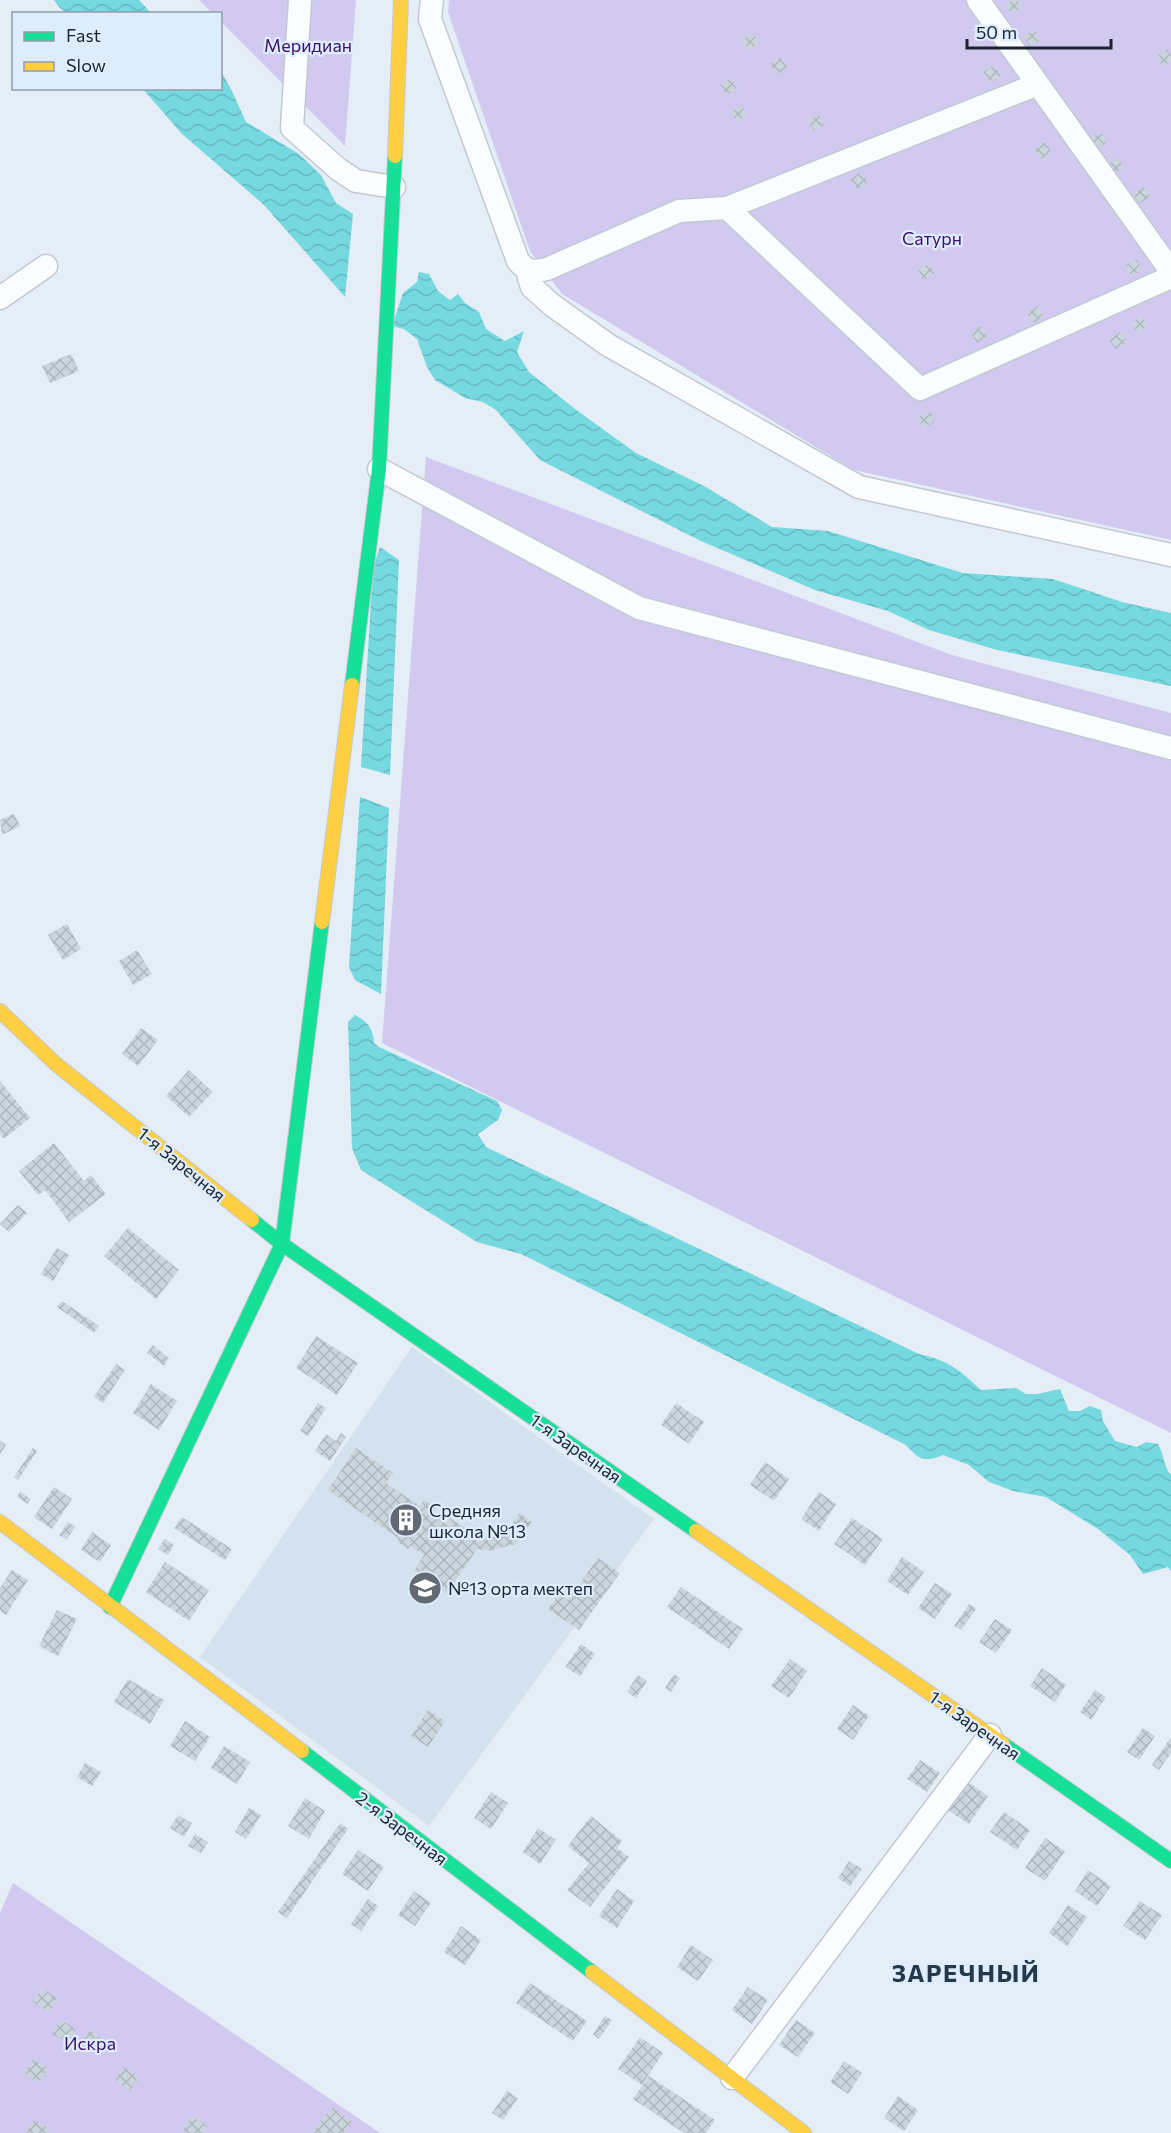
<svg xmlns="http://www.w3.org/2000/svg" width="1171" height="2133" font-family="Commissioner,sans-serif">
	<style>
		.built { fill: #d4e2f0 }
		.garden { fill: #d2c9f1 }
		.water { fill: url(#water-waves) }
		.building { fill: url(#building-cross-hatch) }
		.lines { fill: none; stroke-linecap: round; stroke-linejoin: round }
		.street-casing { stroke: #c1c9d2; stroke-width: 25 }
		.fast-casing { stroke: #c1c9d2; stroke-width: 16 }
		.slow-casing { stroke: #c1c9d2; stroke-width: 16 }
		.street { stroke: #fbfcfe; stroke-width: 22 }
		.fast { stroke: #16e098; stroke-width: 14 }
		.slow { stroke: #ffcf43; stroke-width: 14 }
		.labels { text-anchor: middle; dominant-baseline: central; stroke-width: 4.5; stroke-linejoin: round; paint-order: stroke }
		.park-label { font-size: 18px; fill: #3d0f6d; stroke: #deedfd }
		.street-label { font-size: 18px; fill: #1c252e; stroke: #deedfd }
		.poi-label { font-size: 18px; fill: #1c252e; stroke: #deedfd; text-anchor: start }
		.district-label { font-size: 24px; font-weight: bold; letter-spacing: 1.5px; fill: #25394d; stroke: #deedfd }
	</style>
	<defs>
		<pattern id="water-waves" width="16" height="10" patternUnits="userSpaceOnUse" patternTransform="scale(1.5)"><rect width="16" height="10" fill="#76d9e0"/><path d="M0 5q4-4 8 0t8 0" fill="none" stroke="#66bac0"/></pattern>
		<pattern id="building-cross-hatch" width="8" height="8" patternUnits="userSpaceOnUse" patternTransform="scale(1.5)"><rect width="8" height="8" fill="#cad5dc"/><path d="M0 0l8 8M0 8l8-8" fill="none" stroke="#adb7bd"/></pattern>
	</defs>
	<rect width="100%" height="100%" fill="#e5edf6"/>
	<path class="built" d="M412,1347L654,1519L429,1826L200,1657Z"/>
	<path class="garden" d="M199,0H356L345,146L221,22L220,14L212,13Z
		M449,0H1171V540L854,470L562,294L530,251L448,12Z
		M426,457L952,655L1171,713V1433L382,1043Z
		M13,1883L380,2133H0V1913Z"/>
	<path class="water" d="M54,0H139L151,13H66L59,7Z
		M221,71L232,91L246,122L299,154L321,175L336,203L353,214L345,297L264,205L181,133L143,89L220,88Z
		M419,272L429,274L438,291L450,300L458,294L465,303L479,312L486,329L505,341L524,331L517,352L529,372L575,409L636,453L704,486L772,527L828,531L963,573L1053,579L1122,602L1171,613V686L997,650L929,630L888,611L815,590L701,541L540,460L496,410L483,402L465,398L435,380L427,367L417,339L404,329L392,326L403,293L417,282Z
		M380,547L399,560L390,775L361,767L373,568Z
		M360,797L389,808L381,994L355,980L349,967Z
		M355,1015C368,1022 373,1028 374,1043L379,1047L497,1101L502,1110L498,1120L478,1134L486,1147L919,1354C950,1361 958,1369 981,1390L1016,1388L1026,1394H1037L1060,1389L1069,1411H1080L1090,1406L1101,1410L1103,1421L1115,1441L1137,1447L1146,1442L1158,1444C1164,1454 1163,1464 1170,1474L1171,1473V1571L1168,1567L1143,1574L1130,1555L1098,1529L1046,1497L1013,1491L989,1482L969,1465L943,1455C923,1463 920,1460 906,1445L521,1254L477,1242L361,1170L352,1148L348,1022Z"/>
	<path class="building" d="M1012,0H1017L1022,7L1012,14L1005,5Z
		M1034,30L1040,40L1030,47L1023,37Z
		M753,33L759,43L749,50L742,40Z
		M1167,49L1171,55V61L1163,66L1157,56Z
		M780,57L787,67L776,75L770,64Z
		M994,65L1001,75L990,82L983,72Z
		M730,78L737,88L726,95L720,85Z
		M741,105L748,115L737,122L731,112Z
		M818,114L825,124L814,131L808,121Z
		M1101,132L1107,142L1097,149L1090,139Z
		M1045,142L1051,152L1041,159L1034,149Z
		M1118,158L1124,167L1114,174L1107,165Z
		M861,172L868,182L857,189L850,179Z
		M1144,187L1150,196L1140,204L1133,194Z
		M1136,259L1142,269L1132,276L1125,266Z
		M929,263L935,273L924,280L918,270Z
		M1037,306L1044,316L1033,323L1027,313Z
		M1142,316L1148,326L1138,333L1131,323Z
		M981,326L988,336L977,343L971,333Z
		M1120,332L1127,342L1116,349L1109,340Z
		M71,354L79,371L50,383L42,366Z
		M931,413L934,423L922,427L919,416Z
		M14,814L20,826L2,835L0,820Z
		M67,924L81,949L63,960L48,935Z
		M137,950L152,974L133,985L119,961Z
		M141,1028L158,1040L138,1066L122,1054Z
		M189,1070L213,1092L189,1117L166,1096Z
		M0,1081L30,1118L4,1139L0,1134Z
		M54,1143L84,1181L91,1175L106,1194L69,1222L45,1190L38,1195L19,1171Z
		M18,1205L27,1213L9,1232L0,1224Z
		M128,1228L179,1270L156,1299L104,1256Z
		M57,1248L69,1255L53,1281L41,1274Z
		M62,1301L99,1326L94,1333L57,1307Z
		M316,1336L358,1363L337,1395L296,1368Z
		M153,1345L169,1358L164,1366L147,1353Z
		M116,1364L125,1370L103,1403L94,1397Z
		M151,1384L177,1401L159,1430L133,1413Z
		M318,1403L326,1408L308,1436L300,1431Z
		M676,1403L704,1422L689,1444L661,1425Z
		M341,1433L346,1437L330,1461L315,1451L326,1434L336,1441Z
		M0,1441L6,1445L0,1454Z
		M33,1448L37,1451L18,1480L14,1477Z
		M356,1448L393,1473L386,1483L420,1506L424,1500L436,1508L432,1514L446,1524L450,1518L483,1540L506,1532L520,1513L532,1522L516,1544L488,1551L477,1549L447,1593L414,1571L424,1555L410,1546L408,1549L396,1541L398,1538L328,1490Z
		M765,1462L789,1479L774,1501L750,1485Z
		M54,1487L72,1499L52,1529L34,1517Z
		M20,1492L31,1499L28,1504L17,1497Z
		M819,1492L836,1504L819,1531L801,1519Z
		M182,1517L232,1549L225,1560L174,1528Z
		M852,1518L883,1539L865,1565L834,1544Z
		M68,1522L75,1527L67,1540L59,1535Z
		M92,1532L111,1545L100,1562L81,1550Z
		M165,1539L174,1545L168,1555L158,1549Z
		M902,1557L924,1572L908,1595L887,1581Z
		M598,1558L620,1573L579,1630L548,1609L559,1594L568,1600Z
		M165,1562L209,1590L189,1621L146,1592Z
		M12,1570L28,1580L6,1615L0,1611V1588Z
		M935,1583L952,1594L935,1619L918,1608Z
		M681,1587L743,1629L729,1649L667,1607Z
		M969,1604L976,1609L961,1630L954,1626Z
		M57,1610L77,1619L58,1656L39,1646Z
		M995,1619L1012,1630L996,1653L979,1642Z
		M581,1644L595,1654L580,1676L565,1667Z
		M790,1659L807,1671L789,1698L771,1686Z
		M1042,1668L1066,1685L1055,1702L1030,1686Z
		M674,1674L680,1678L671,1692L665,1688Z
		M638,1675L647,1681L636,1698L627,1692Z
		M128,1679L164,1700L150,1724L114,1702Z
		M1095,1690L1106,1697L1091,1720L1080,1712Z
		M853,1705L869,1716L853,1740L837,1729Z
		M428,1710L445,1721L428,1747L411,1736Z
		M185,1721L210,1737L195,1761L170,1746Z
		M1143,1728L1155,1736L1139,1760L1127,1752Z
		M1171,1737V1753L1159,1770L1152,1765Z
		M224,1746L250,1762L237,1784L211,1768Z
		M920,1760L940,1773L927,1792L907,1779Z
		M85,1763L101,1772L92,1786L77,1777Z
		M965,1780L988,1796L969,1824L946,1809Z
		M491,1792L508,1803L491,1829L474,1818Z
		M305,1798L325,1811L309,1839L288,1826Z
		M249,1808L261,1815L246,1839L235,1832Z
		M1004,1812L1030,1830L1017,1850L990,1832Z
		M178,1815L192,1823L184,1837L170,1828Z
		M591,1816L622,1841L617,1848L629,1857L590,1907L567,1890L589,1863L568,1846Z
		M340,1823L348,1829L287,1918L278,1912Z
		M538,1828L556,1840L540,1864L523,1852Z
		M195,1834L208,1842L201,1853L188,1846Z
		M1045,1838L1065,1851L1045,1881L1025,1868Z
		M358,1850L384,1867L368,1891L342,1874Z
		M849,1861L862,1869L850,1886L838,1878Z
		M1088,1870L1111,1886L1097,1906L1075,1891Z
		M617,1889L634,1901L617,1928L599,1916Z
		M414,1891L431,1903L415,1926L398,1915Z
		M368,1899L378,1906L361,1931L351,1924Z
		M1140,1901L1162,1915L1145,1940L1123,1926Z
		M1068,1905L1087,1917L1067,1946L1049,1933Z
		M461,1926L481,1940L465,1965L444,1952Z
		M691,1945L713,1960L698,1981L677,1967Z
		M530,1983L587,2021L573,2041L516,2003Z
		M748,1987L768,2000L752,2024L732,2010Z
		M42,1988L57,1998L49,2012L33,2002Z
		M605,2016L612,2020L599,2039L593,2034Z
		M61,2020L76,2029L68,2043L52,2034Z
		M796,2020L815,2033L798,2057L779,2045Z
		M90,2030L105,2040L96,2053L81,2044Z
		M640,2037L663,2053L642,2085L618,2069Z
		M33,2059L48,2068L39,2083L24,2073Z
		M844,2061L862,2073L848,2094L830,2082Z
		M123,2067L139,2077L130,2091L115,2081Z
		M649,2076L715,2120L706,2133H684L633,2099Z
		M507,2091L518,2098L503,2120L492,2113Z
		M898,2096L918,2110L904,2131L884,2118Z
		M333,2107L352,2122L343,2133H311Z
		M192,2116L207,2126L203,2133H188L183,2130Z
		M34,2120L49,2129L47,2133H26Z"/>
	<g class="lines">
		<defs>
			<path id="street" d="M300,0L292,128L338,169L356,181L394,187
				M432,0L430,19L518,261C527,272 533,272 547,269L679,211L727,208L1038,84
				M978,0L1171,271
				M727,208L920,389L1171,277
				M529,271V278L532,287L552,305L608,345L859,487L1171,555
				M0,298L46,266
				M379,469L639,608L1171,748
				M732,2078L990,1735"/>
			<path id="fast" d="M352,685L379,469L395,156
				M252,1220L282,1244L696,1531
				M110,1607L282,1244L322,922
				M1003,1744L1171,1861
				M302,1751L592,1972"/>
			<path id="slow" d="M395,156L401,0
				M322,922L352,685
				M0,1011L57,1065L252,1220
				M0,1522L302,1751
				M696,1531L1003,1744
				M592,1972L804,2133"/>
		</defs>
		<use href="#street" class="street-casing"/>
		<use href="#fast" class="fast-casing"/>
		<use href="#slow" class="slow-casing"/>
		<use href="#street" class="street"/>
		<use href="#fast" class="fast"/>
		<use href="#slow" class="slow"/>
	</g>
	<defs>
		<symbol id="building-disc" viewBox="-11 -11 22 22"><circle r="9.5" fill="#626b74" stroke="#deedfd"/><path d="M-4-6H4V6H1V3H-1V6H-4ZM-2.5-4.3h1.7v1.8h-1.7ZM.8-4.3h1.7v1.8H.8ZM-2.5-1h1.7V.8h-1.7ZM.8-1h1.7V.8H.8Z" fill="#fff"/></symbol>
		<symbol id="school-disc" viewBox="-11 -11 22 22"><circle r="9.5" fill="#626b74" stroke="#deedfd"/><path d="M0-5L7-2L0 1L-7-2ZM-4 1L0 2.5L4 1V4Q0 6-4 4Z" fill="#fff"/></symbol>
	</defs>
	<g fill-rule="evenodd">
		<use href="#building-disc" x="387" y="1501" width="38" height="38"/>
		<use href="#school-disc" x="406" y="1569" width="38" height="38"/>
	</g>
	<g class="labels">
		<g class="park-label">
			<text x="308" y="45">Меридиан</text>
			<text x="932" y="238">Сатурн</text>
			<text x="90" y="2043">Искра</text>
		</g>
		<g class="street-label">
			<text transform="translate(182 1164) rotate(39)">1-я Заречная</text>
			<text transform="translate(576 1448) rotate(35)">1-я Заречная</text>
			<text transform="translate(975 1725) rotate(35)">1-я Заречная</text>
			<text transform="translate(402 1828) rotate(37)">2-я Заречная</text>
		</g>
		<g class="poi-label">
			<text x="429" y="1510">Средняя<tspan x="429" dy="21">школа №13</tspan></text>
			<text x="448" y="1588">№13 орта мектеп</text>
		</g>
		<g class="district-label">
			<text x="966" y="1972">ЗАРЕЧНЫЙ</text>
		</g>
	</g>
	<rect x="12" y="12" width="210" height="78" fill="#deedfd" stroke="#909daa" stroke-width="1.5"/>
	<rect x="24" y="32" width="30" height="9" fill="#16e098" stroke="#909daa" stroke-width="1.5"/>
	<text x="66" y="42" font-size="18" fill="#1c252e">Fast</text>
	<rect x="24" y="62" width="30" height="9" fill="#ffcf43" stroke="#909daa" stroke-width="1.5"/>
	<text x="66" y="72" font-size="18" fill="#1c252e">Slow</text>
	<path d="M967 39v9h144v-9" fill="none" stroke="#1c252e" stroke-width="3"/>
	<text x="976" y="39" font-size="18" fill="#1c252e" stroke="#deedfd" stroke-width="4.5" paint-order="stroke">50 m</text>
</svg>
